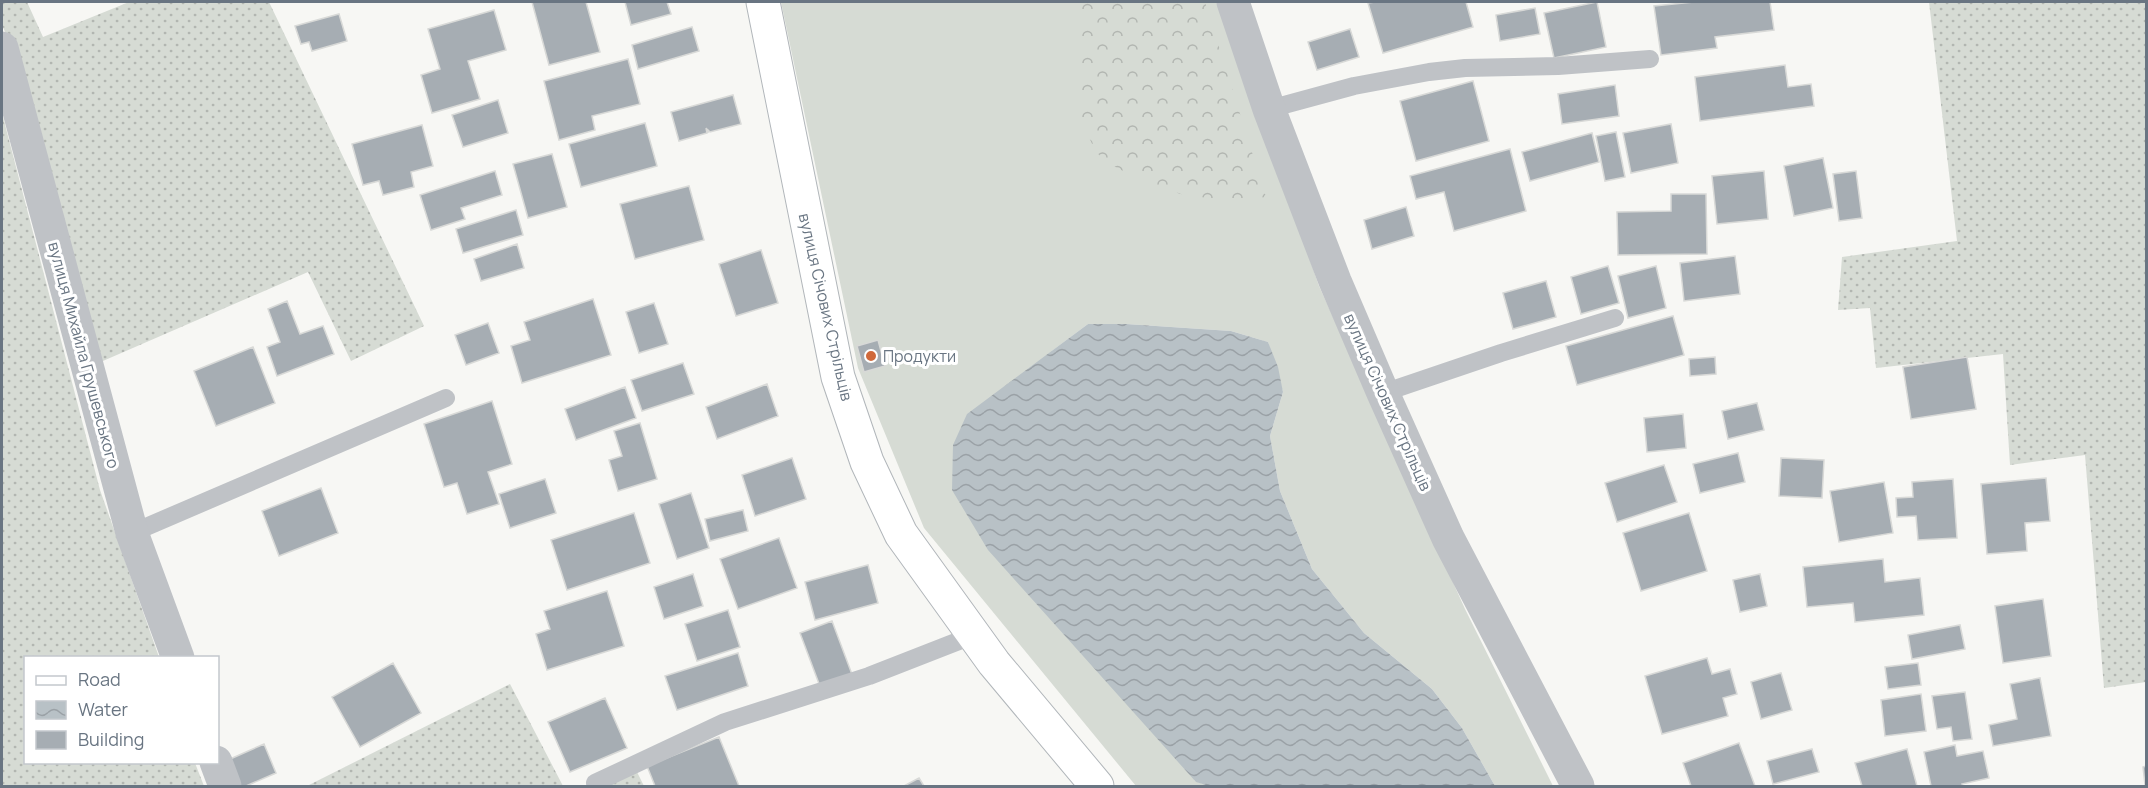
<svg xmlns="http://www.w3.org/2000/svg" width="2148" height="788" font-family="Manrope,sans-serif">
	<style>
		.grass { fill: #d6dbd4 }
		.forest { fill: url(#forest-crowns) }
		.garden { fill: url(#garden-dots) }
		.water { fill: url(#water-waves) }
		.building { fill: #a6adb3; stroke: #d8d9d7; stroke-width: 1.5 }
		.lines { fill: none; stroke-linecap: round; stroke-linejoin: round }
		.secondary-casing { stroke: #b1b6ba; stroke-width: 35 }
		.lane { stroke: #bfc2c6; stroke-width: 18 }
		.street { stroke: #bfc2c6; stroke-width: 33 }
		.secondary { stroke: #fff; stroke-width: 33 }
		.poi-dot { fill: #d0693b; stroke: #fff; stroke-width: 2 }
		.labels { text-anchor: middle; dominant-baseline: central; stroke-width: 6; stroke-linejoin: round; paint-order: stroke }
		.street-label { font-size: 16px; fill: #697582; stroke: #fff }
		.poi-label { font-size: 16px; fill: #697582; stroke: #fff; text-anchor: start }
	</style>
	<defs>
		<pattern id="forest-crowns" width="20" height="18" patternUnits="userSpaceOnUse" patternTransform="scale(1.5)"><rect width="20" height="18" fill="#d6dbd4"/><path d="M2 6a3 3 0 1 1 6 0M12 15a3 3 0 1 1 6 0" fill="none" stroke="#b2b6b1"/></pattern>
		<pattern id="garden-dots" width="8" height="8" patternUnits="userSpaceOnUse" patternTransform="scale(1.5)"><rect width="8" height="8" fill="#d6dbd4"/><path d="M2 2h.1M6 6h.1" fill="none" stroke="#b2b6b1" stroke-width="1.8" stroke-linecap="round"/></pattern>
		<pattern id="water-waves" width="16" height="10" patternUnits="userSpaceOnUse" patternTransform="scale(1.5)"><rect width="16" height="10" fill="#b8c1c6"/><path d="M0 5q4-4 8 0t8 0" fill="none" stroke="#9aa1a6"/></pattern>
	</defs>
	<rect width="100%" height="100%" fill="#f7f7f4"/>
	<path class="grass" d="M781,2H1220L1319,286L1465,609L1553,786H1495L1462,728L1432,689L1364,633L1312,569L1280,491L1270,436L1283,392L1268,342L1231,331L1126,324H1088L1052,351L1195,781L1209,786H1136L924,528L858,368Z"/>
	<path class="forest" d="M1078,2H1205L1266,197L1237,200L1187,196L1146,183L1104,161L1095,150L1086,131L1079,107Z"/>
	<path class="garden" d="M2,2H27L43,37L129,2H269L424,326L351,361L308,272L96,364L16,57L2,25Z
		M1929,2H2146V682L2104,688L2085,455L2010,465L2003,354L1876,368L1870,308L1838,310L1842,257L1957,241Z
		M2,113L100,490L159,657L26,658V762L195,763L204,786H2Z
		M510,684L563,786H307Z
		M635,768L644,786H595Z"/>
	<path class="water" d="M1088,324H1126L1231,331L1268,342L1278,367L1283,392L1270,436L1280,491L1312,569L1364,633L1432,689L1462,728L1495,786H1209L1196,782L988,550L952,490L953,445L967,414Z"/>
	<path class="building" d="M532,2H586L600,52L549,65Z
		M625,2H667L671,14L631,25Z
		M1375,2H1466L1473,27L1383,53L1368,3Z
		M1597,2L1606,47L1554,58L1544,13Z
		M1694,2H1770L1774,30L1715,37L1717,48L1661,55L1654,6Z
		M1535,8L1540,34L1500,41L1496,15Z
		M494,10L506,50L468,61L480,99L432,113L421,75L440,69L428,29Z
		M339,14L347,41L312,51L309,42L301,44L295,26Z
		M692,27L699,51L638,69L632,45Z
		M1350,29L1359,57L1317,70L1308,42Z
		M628,59L640,104L592,116L595,130L559,140L544,81Z
		M1785,65L1788,87L1811,84L1814,106L1700,121L1695,77Z
		M1473,81L1489,141L1416,161L1400,101Z
		M1615,85L1619,116L1562,124L1558,94Z
		M733,95L741,124L710,132L708,130V133L706,128L707,133L679,141L671,112Z
		M498,100L508,133L463,147L452,115Z
		M645,123L657,166L581,187L569,144Z
		M1671,124L1678,163L1631,173L1623,133Z
		M422,125L433,166L411,172L414,187L383,195L379,181L363,185L352,144Z
		M1616,132L1625,177L1605,181L1596,136Z
		M1592,133L1599,162L1530,181L1522,152Z
		M1510,149L1526,211L1454,231L1444,192L1416,199L1410,176Z
		M552,154L567,207L528,218L513,164Z
		M1823,158L1833,208L1794,216L1784,166Z
		M495,171L502,195L461,208L465,219L431,230L420,195Z
		M1764,171L1768,219L1717,224L1712,176Z
		M1856,171L1862,218L1839,221L1833,174Z
		M689,186L704,240L635,259L620,204Z
		M1671,194H1706L1707,254L1618,255L1617,212L1671,211Z
		M1406,207L1414,236L1372,249L1364,220Z
		M516,210L523,235L463,253L456,229Z
		M517,244L524,268L481,281L474,259Z
		M761,250L778,303L736,316L719,264Z
		M1735,256L1740,294L1684,301L1680,263Z
		M1608,266L1619,303L1581,314L1571,277Z
		M1656,266L1666,308L1628,318L1618,276Z
		M1546,281L1556,317L1513,329L1503,293Z
		M593,299L611,355L522,383L511,346L530,340L524,322Z
		M287,301L300,334L323,326L334,354L277,376L267,347L280,342L268,309Z
		M654,303L668,344L639,353L626,312Z
		M1673,316L1684,355L1577,385L1566,346Z
		M488,323L499,353L466,365L455,335Z
		M878,340L885,366L864,372L857,346Z
		M253,347L275,403L216,426L194,371Z
		M1715,357L1716,374L1690,376L1689,359Z
		M1967,357L1976,409L1911,419L1903,367Z
		M683,363L694,394L642,411L631,380Z
		M767,384L778,416L717,439L706,407Z
		M625,387L636,418L576,440L565,409Z
		M492,401L512,464L488,472L499,504L467,514L457,483L444,487L424,424Z
		M1757,403L1764,430L1728,439L1722,411Z
		M1683,414L1686,448L1647,452L1644,418Z
		M640,423L657,479L618,491L609,460L622,456L614,431Z
		M1738,453L1745,482L1700,493L1693,464Z
		M792,458L806,499L755,516L742,475Z
		M1781,458L1824,460L1822,498L1779,496Z
		M1664,465L1677,502L1617,522L1605,483Z
		M2046,478L2050,521L2025,523L2027,551L1987,554L1981,484Z
		M545,479L556,513L510,528L499,494Z
		M1953,479L1957,538L1918,540L1916,516L1897,517L1896,498L1913,497L1912,482Z
		M1884,482L1893,533L1839,542L1830,491Z
		M321,488L338,533L279,556L262,511Z
		M691,493L709,548L677,559L659,504Z
		M743,510L748,531L710,541L705,519Z
		M634,513L650,563L567,590L551,540Z
		M1689,513L1707,571L1641,591L1623,533Z
		M779,538L797,588L738,609L720,559Z
		M1883,559L1885,582L1920,578L1924,615L1855,622L1853,603L1807,607L1803,567Z
		M868,565L878,603L815,620L805,582Z
		M693,574L703,606L664,619L654,587Z
		M1760,574L1767,606L1740,612L1733,580Z
		M607,591L624,646L547,670L536,634L550,629L544,611Z
		M2043,599L2051,656L2003,663L1995,606Z
		M728,610L740,647L697,661L685,624Z
		M832,621L853,677L821,689L800,633Z
		M1960,625L1965,649L1912,659L1908,635Z
		M738,653L748,686L677,710L665,676Z
		M1707,658L1712,674L1730,669L1737,694L1723,698L1728,716L1662,734L1645,676Z
		M393,663L421,713L360,747L332,697Z
		M1918,663L1921,685L1888,689L1885,667Z
		M1781,673L1792,710L1761,719L1751,682Z
		M2040,678L2051,736L1993,746L1989,725L2017,719L2010,684Z
		M1965,692L1972,739L1953,741L1951,727L1937,729L1932,696Z
		M1921,694L1926,731L1885,736L1881,700Z
		M605,698L627,748L570,772L548,722Z
		M719,737L739,786H655L647,766Z
		M1739,743L1755,786H1691L1683,763Z
		M264,744L276,773L246,786H240L228,760Z
		M1955,745L1957,756L1983,751L1989,778L1962,784L1963,786H1931L1924,752Z
		M1812,749L1819,772L1773,784L1767,761Z
		M1907,749L1917,786H1862L1855,763Z
		M2146,766V785H2145L2143,767Z
		M919,778L924,786H904Z"/>
	<g class="lines">
		<defs>
			<path id="secondary" d="M763,2L838,377L867,462L901,534L994,663L1097,786"/>
		</defs>
		<use href="#secondary" class="secondary-casing"/>
		<path class="lane" d="M1269,109L1354,86L1429,72L1465,68L1558,66L1650,59
			M1383,393L1501,353L1615,318
			M132,533L446,398
			M595,783L725,722L869,676L974,635"/>
		<path class="street" d="M1233,2L1269,109L1335,281L1383,393L1448,538L1578,786
			M2,48L132,533L178,658
			M216,762L225,786"/>
		<use href="#secondary" class="secondary"/>
	</g>
	<circle class="poi-dot" cx="871" cy="356" r="6"/>
	<g class="labels">
		<g class="street-label">
			<text transform="translate(826 307) rotate(77)">вулиця Січових Стрільців</text>
			<text transform="translate(84 355) rotate(75)">вулиця Михайла Грушевського</text>
			<text transform="translate(1388 402) rotate(66)">вулиця Січових Стрільців</text>
		</g>
		<g class="poi-label">
			<text x="883" y="356">Продукти</text>
		</g>
	</g>
	<rect width="2148" height="788" fill="none" stroke="#697582" stroke-width="6"/>
	<rect x="24" y="656" width="195" height="108" fill="#ffffff" stroke="#c3c8cd" stroke-width="1.5"/>
	<rect x="36" y="676" width="30" height="9" fill="#ffffff" stroke="#c3c8cd" stroke-width="1.5"/>
	<text x="78" y="686" font-size="18" fill="#697582">Road</text>
	<rect x="36" y="701" width="30" height="18" fill="url(#water-waves)" stroke="#c3c8cd" stroke-width="1.5"/>
	<text x="78" y="716" font-size="18" fill="#697582">Water</text>
	<rect x="36" y="731" width="30" height="18" fill="#a6adb3" stroke="#c3c8cd" stroke-width="1.5"/>
	<text x="78" y="746" font-size="18" fill="#697582">Building</text>
</svg>
